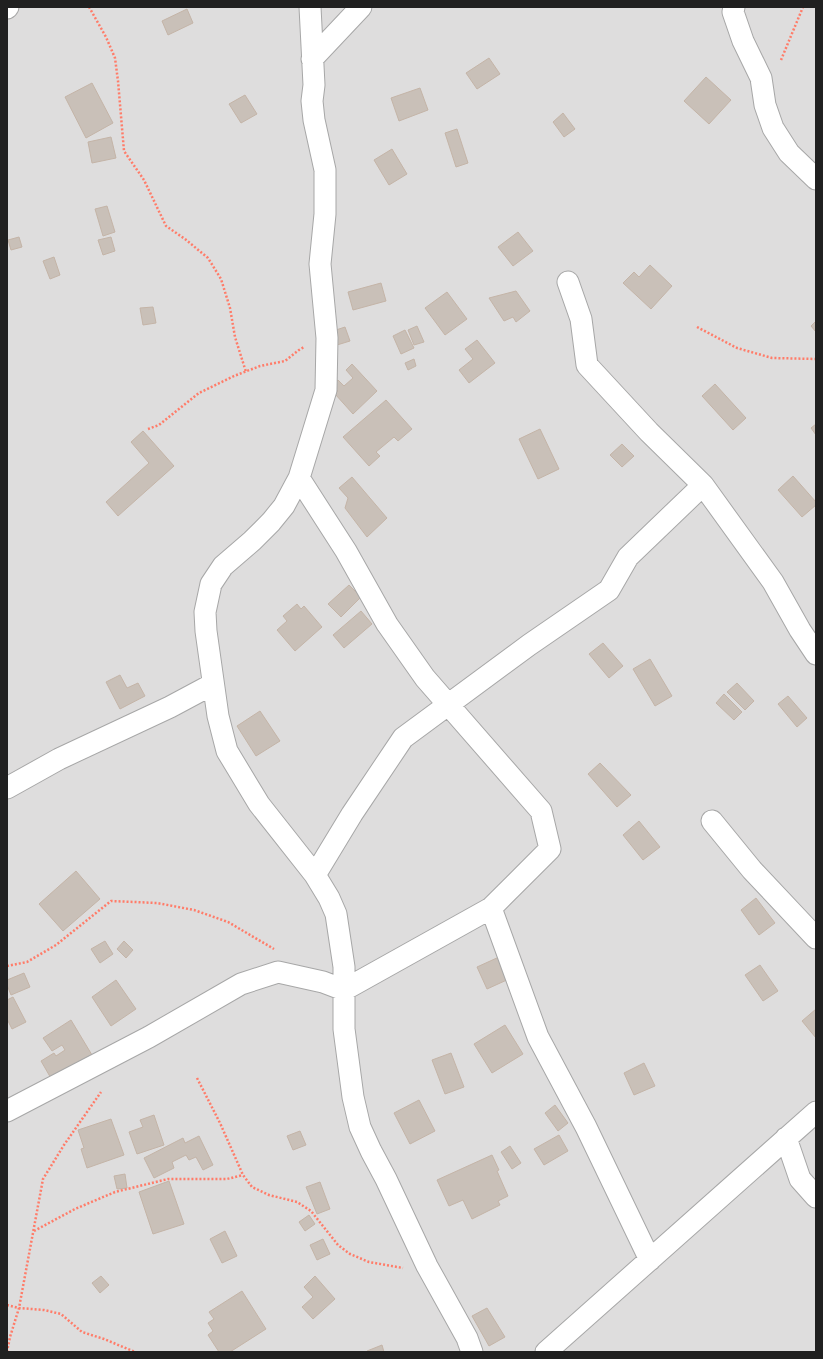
<svg xmlns="http://www.w3.org/2000/svg" width="823" height="1359" font-family="'Work Sans',sans-serif">
	<style>
		.residential { fill: #dedddd }
		.building { fill: #c9c0b8; stroke: #c4b4a7 }
		.lines { fill: none; stroke-linecap: round; stroke-linejoin: round }
		.street-casing { stroke: #a7a7a7; stroke-width: 23 }
		.path { stroke: #ff7c69; stroke-width: 2.5; stroke-dasharray: 2 2; stroke-linecap: butt }
		.street { stroke: #fff; stroke-width: 21 }
	</style>
	<rect width="100%" height="100%" fill="#f1eee6"/>
	<path class="residential" d="M7,7H816V1352H7Z"/>
	<path class="building" d="M187,9L193,23L168,35L162,21Z
		M489,58L500,74L477,89L466,73Z
		M706,77L731,100L709,124L684,101Z
		M92,83L113,123L86,138L65,97Z
		M420,88L428,110L399,121L391,98Z
		M245,95L257,114L241,123L229,104Z
		M563,113L575,129L564,137L553,122Z
		M457,129L468,163L456,167L445,133Z
		M111,137L116,158L92,163L88,142Z
		M392,149L407,174L389,185L374,160Z
		M107,206L115,232L103,236L95,209Z
		M518,232L533,251L513,266L498,247Z
		M19,237L22,247L11,250L8,240Z
		M111,237L115,251L103,255L98,240Z
		M54,257L60,275L50,279L43,261Z
		M650,265L672,286L651,309L623,283L634,272L639,277Z
		M381,283L386,301L353,310L348,292Z
		M516,291L530,311L516,322L513,317L504,321L489,298Z
		M447,292L467,319L445,335L425,308Z
		M153,307L156,323L143,325L140,308Z
		M816,321V332L811,326Z
		M417,326L424,342L414,345L408,330Z
		M345,327L350,341L337,345L333,331Z
		M405,330L414,348L401,354L393,336Z
		M477,340L495,363L469,383L459,370L473,359L465,349Z
		M414,359L416,366L408,370L405,363Z
		M352,364L377,391L353,414L335,394L338,391L332,385L338,380L344,386L353,378L346,370Z
		M715,384L746,418L733,430L702,396Z
		M386,400L412,429L398,441L394,437L376,452L380,456L369,466L343,437Z
		M816,424V435L811,428Z
		M540,429L559,469L538,479L519,439Z
		M143,431L174,466L118,516L106,502L149,463L131,442Z
		M622,444L634,456L622,467L610,455Z
		M793,476L816,502V505L802,517L778,490Z
		M352,477L387,518L367,537L345,508L348,498L339,488Z
		M349,585L361,597L341,617L328,604Z
		M297,604L301,609L304,606L322,627L295,651L277,630L287,621L283,616Z
		M361,611L372,624L344,648L333,635Z
		M603,643L623,666L609,678L589,654Z
		M650,659L672,696L655,706L633,669Z
		M120,675L127,688L138,683L145,696L120,709L106,682Z
		M737,683L754,701L745,710L727,692Z
		M724,694L742,712L734,720L716,703Z
		M788,696L807,718L797,727L778,704Z
		M260,711L280,741L256,756L237,726Z
		M600,763L631,795L617,807L588,774Z
		M639,821L660,847L643,860L623,835Z
		M76,871L100,899L63,931L39,904Z
		M756,898L775,923L759,935L741,910Z
		M105,941L113,954L100,963L91,949Z
		M124,941L133,950L126,958L117,949Z
		M499,957L509,979L487,989L477,967Z
		M760,965L778,991L763,1001L745,975Z
		M24,973L30,987L11,995L7,985V980Z
		M116,980L136,1009L111,1026L92,997Z
		M13,997L26,1022L12,1029L7,1019V1000Z
		M816,1009V1038L802,1021Z
		M71,1020L92,1055L52,1080L41,1061L54,1053L56,1056L65,1050L62,1045L52,1051L43,1038Z
		M505,1025L523,1054L492,1073L474,1044Z
		M451,1053L464,1087L445,1094L432,1060Z
		M644,1063L655,1086L634,1095L624,1073Z
		M419,1100L435,1131L410,1144L394,1113Z
		M555,1105L568,1123L558,1131L545,1113Z
		M154,1115L164,1145L137,1154L129,1132L143,1127L140,1120Z
		M111,1119L124,1155L87,1168L81,1149L84,1148L78,1130Z
		M300,1131L306,1145L293,1150L287,1136Z
		M559,1135L568,1151L544,1165L534,1149Z
		M199,1136L213,1165L203,1170L196,1157L189,1160L186,1155L172,1162L174,1168L154,1178L144,1158L183,1138L185,1143Z
		M510,1146L521,1163L512,1169L501,1152Z
		M492,1155L499,1170L497,1171L508,1196L498,1201L500,1205L472,1219L463,1200L449,1206L437,1180Z
		M125,1174L127,1188L117,1189L114,1176Z
		M169,1181L184,1224L153,1234L139,1192Z
		M320,1182L330,1209L317,1214L306,1187Z
		M309,1215L315,1224L305,1231L299,1222Z
		M225,1231L237,1256L222,1263L210,1239Z
		M323,1239L330,1254L317,1260L310,1245Z
		M101,1276L109,1285L100,1293L92,1283Z
		M315,1276L335,1299L313,1319L302,1307L313,1297L304,1287Z
		M242,1291L266,1329L230,1352H219L208,1335L213,1331L208,1323L214,1319L209,1312Z
		M487,1308L505,1337L489,1346L472,1316Z
		M382,1345L384,1352H367V1351Z"/>
	<g class="lines">
		<defs>
			<path id="street" d="M310,7L314,85L312,101L314,120L325,170V214L320,264L327,338L326,390L299,478L284,506L271,522L252,541L223,566L211,584L205,612L206,631L218,716L227,751L259,804L315,875L329,898L336,914L344,967V1029L353,1097L360,1127L371,1151L386,1179L427,1266L467,1338L472,1352
				M734,7L733,12L743,41L761,78L765,105L773,128L789,153L816,179
				M7,8L8,7
				M312,59L361,7
				M568,282L581,319L587,365L649,432L703,485L773,582L800,630L816,654
				M7,788L59,759L170,707L213,684
				M712,821L752,870L816,938
				M315,875L352,814L403,738L529,645L609,590L628,557L703,485
				M491,908L538,1037L586,1127L650,1260
				M7,1111L149,1037L241,984L278,972L323,982L344,990L491,908L550,849L541,811L425,678L387,624L346,551L299,478
				M786,1138L800,1179L816,1197
				M546,1352L816,1112"/>
		</defs>
		<use href="#street" class="street-casing"/>
		<path class="path" d="M89,7L106,37L115,58L118,81L124,151L144,180L166,226L185,239L208,258L221,279L230,308L235,337L246,372
			M781,60L803,7
			M697,327L737,348L772,358L816,359
			M148,429L159,425L199,393L234,376L260,366L285,361L299,350L304,347
			M7,966L27,962L56,945L111,901L157,903L194,910L228,922L274,949
			M197,1078L220,1123L243,1175L252,1187L269,1195L297,1202L311,1211L338,1245L350,1254L369,1262L403,1268
			M34,1231L75,1209L115,1192L168,1179H227L243,1175
			M7,1305L19,1308L44,1310L61,1314L82,1332L104,1339L135,1352
			M7,1352L10,1337L19,1308L43,1179L64,1145L101,1092"/>
		<use href="#street" class="street"/>
	</g>
	<rect width="823" height="1359" fill="none" stroke="#202020" stroke-width="16"/>
</svg>
